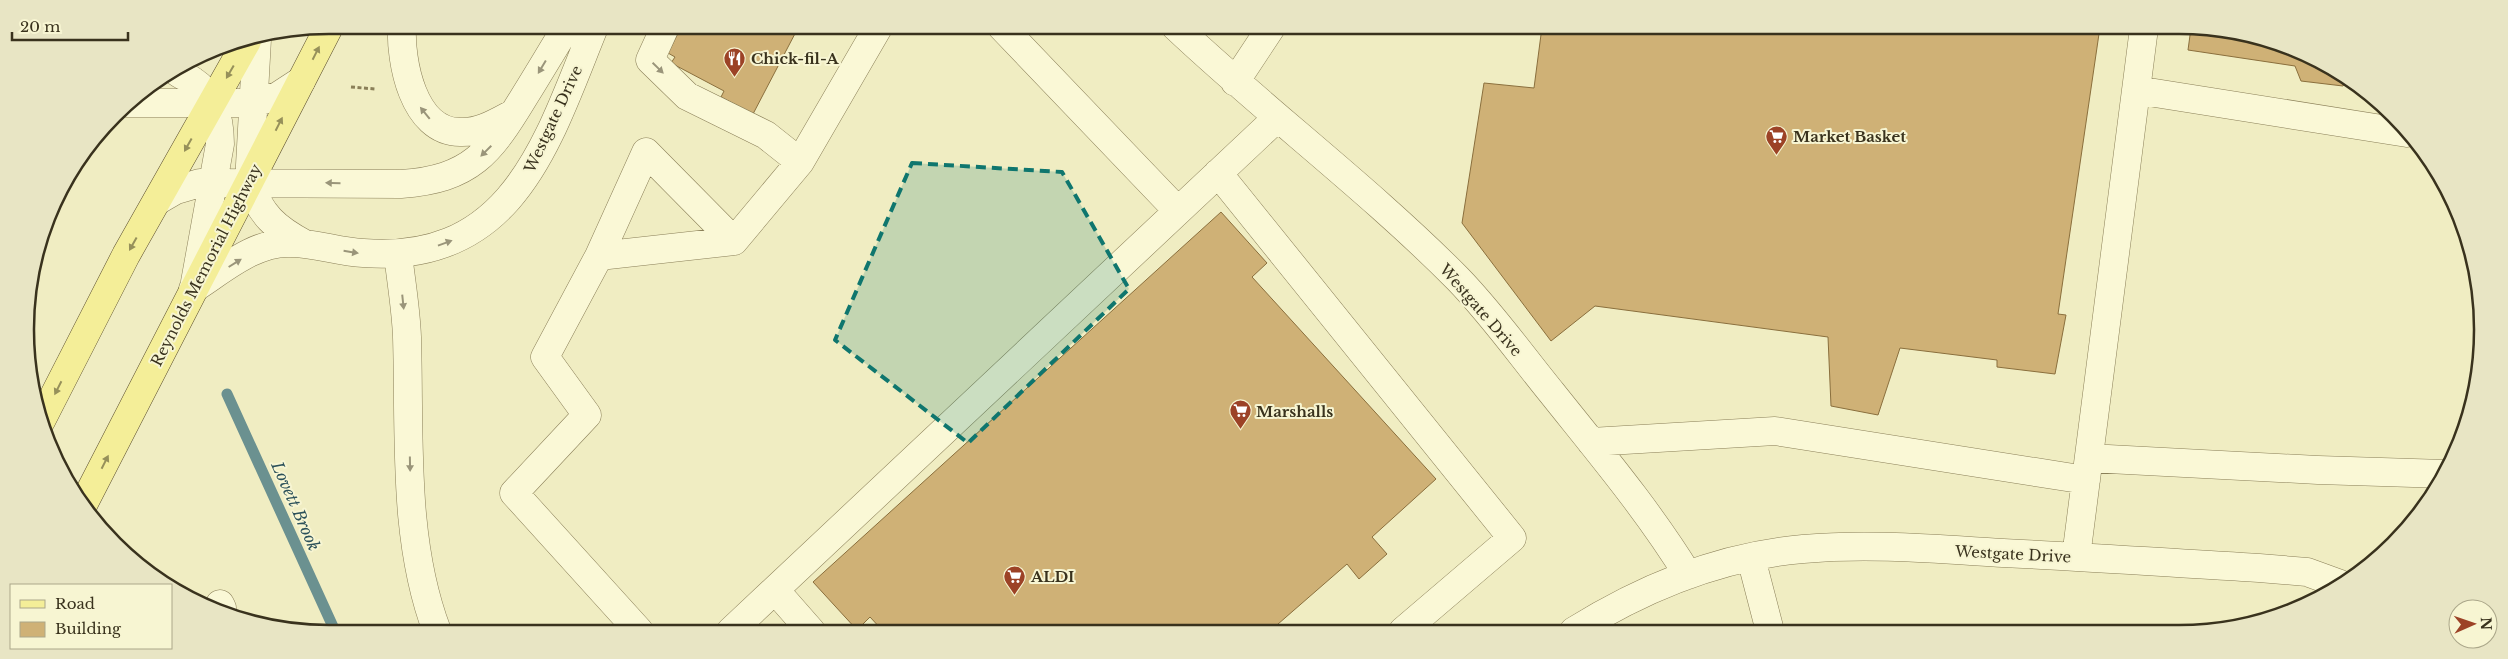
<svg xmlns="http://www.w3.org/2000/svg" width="2508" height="659" font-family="'Libre Baskerville',serif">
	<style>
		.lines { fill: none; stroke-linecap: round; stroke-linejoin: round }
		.stream { stroke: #6b9190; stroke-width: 11 }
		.building { fill: #cfb176; stroke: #8a6f3d }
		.minor-casing { stroke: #8a7f58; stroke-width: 29 }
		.major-casing { stroke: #584b2d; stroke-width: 29 }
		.path { stroke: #8a7f58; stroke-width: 3; stroke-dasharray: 4 2.5; stroke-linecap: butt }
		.minor { stroke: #faf8d6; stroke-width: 28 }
		.major { stroke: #f4ee98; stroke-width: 28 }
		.oneway { fill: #96905a }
		.oneway2 { fill: #9a957a }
		.marked { fill: #0f766e; fill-opacity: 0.2; stroke: #0f766e; stroke-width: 4; stroke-dasharray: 10 6; stroke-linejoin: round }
		.labels { text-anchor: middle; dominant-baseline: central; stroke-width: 4; stroke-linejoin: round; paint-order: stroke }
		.poi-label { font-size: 15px; font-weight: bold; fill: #39321d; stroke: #f7f5d2; text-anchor: start }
		.street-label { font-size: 15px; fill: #39321d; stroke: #f7f5d2 }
		.water-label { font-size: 16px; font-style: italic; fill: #2c515a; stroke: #f7f5d2 }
		.rim { fill: none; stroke: #39321d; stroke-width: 2.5 }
	</style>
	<rect width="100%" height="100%" fill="#f0edc2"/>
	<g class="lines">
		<path class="stream" d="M227,394L335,631"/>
	</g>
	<path class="building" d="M682,25L799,26L753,114L721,97L724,91L671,63L675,57L668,53Z
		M1542,27H2100L2058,314L2066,315L2055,374L1997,367V360L1900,348L1878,415L1831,406L1828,337L1595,306L1551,341L1462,223L1484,83L1534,88Z
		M2191,28H2219L2331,66L2347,80L2343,86L2301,81L2295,66L2188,50Z
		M1221,212L1267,263L1252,277L1436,479L1372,537L1387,554L1359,579L1347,564L1270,631H883L870,617L857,630L813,582Z"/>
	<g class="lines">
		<defs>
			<path id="minor" d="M402,25C400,61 413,132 460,132C480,133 497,122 514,113
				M666,25L650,60L687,96L766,135L800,162
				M1001,26L1178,211
				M1175,26C1267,113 1369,189 1458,279C1492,314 1521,355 1552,393C1599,452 1648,510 1688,575
				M257,39L249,183C261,215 275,228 305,244
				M176,71C181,76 188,77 193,81C214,95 220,120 220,144L195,282
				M1235,82L1272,26
				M2136,90L2407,133
				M127,103H253L278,96L301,81
				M1218,173L1512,538L1403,631
				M157,201L176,190L200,183L401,184C471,179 490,153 524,97C539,73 553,49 568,25
				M398,254C401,281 406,309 407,337C410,434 402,539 437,631
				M599,256L646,152L734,241
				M193,289C223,270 255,241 291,243C315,243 339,252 363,253C515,265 548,139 595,25
				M1591,442L1775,431L2086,480
				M2089,458L2318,470L2445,474
				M2076,557L2144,28
				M1751,558L1770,631
				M775,590L811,631
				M219,607L220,604L222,608
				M639,631L514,493L587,415L545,357L599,256L734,241L800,162L879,26
				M731,631L1277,118
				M1574,631C1643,588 1721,556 1803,549C1869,543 1936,549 2003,553C2088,557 2173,563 2259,568L2307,572L2340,584"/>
			<path id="major" d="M41,421L126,255L247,41
				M83,505L330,25"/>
		</defs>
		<use href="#minor" class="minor-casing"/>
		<use href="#major" class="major-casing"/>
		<path class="path" d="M351,87L375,89"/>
		<use href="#minor" class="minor"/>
		<use href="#major" class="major"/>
	</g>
	<defs><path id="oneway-solid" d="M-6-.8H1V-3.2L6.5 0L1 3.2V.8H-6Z" transform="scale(1.25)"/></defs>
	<g class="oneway">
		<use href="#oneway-solid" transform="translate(316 53) rotate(-63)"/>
		<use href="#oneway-solid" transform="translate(230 72) rotate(120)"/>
		<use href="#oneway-solid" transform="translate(279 124) rotate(-63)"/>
		<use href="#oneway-solid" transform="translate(188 145) rotate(119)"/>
		<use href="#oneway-solid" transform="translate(133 244) rotate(119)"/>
		<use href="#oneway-solid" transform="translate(58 388) rotate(117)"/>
		<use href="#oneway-solid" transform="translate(105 462) rotate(-63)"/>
	</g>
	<g class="oneway2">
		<use href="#oneway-solid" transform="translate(542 67) rotate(121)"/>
		<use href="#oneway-solid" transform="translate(658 68) rotate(44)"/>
		<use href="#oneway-solid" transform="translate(425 113) rotate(-129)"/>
		<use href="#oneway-solid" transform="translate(486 151) rotate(135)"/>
		<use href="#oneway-solid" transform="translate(333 183) rotate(-179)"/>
		<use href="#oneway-solid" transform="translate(445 243) rotate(-20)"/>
		<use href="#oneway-solid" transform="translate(351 252) rotate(9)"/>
		<use href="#oneway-solid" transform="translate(235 263) rotate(-32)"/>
		<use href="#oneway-solid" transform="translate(403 302) rotate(84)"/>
		<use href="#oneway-solid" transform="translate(410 464) rotate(89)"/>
	</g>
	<path class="marked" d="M912,163L1062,172L1129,289L968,443L835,340Z"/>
	<defs>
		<symbol id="restaurant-pin" viewBox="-11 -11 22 30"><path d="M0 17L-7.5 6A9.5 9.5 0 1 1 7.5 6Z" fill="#9c4226" stroke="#f7f5d2"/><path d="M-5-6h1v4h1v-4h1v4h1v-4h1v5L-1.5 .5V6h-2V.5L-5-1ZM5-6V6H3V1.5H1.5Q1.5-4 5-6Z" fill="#fff"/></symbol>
		<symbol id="supermarket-pin" viewBox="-11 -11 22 30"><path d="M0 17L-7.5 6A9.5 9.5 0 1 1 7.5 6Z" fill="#9c4226" stroke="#f7f5d2"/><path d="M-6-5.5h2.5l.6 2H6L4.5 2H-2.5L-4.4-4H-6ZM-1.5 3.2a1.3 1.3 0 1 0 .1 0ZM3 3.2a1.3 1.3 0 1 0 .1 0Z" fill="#fff"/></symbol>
	</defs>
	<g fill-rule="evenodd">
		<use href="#restaurant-pin" x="722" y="46" width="25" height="34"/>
		<use href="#supermarket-pin" x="1764" y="124" width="25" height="34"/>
		<use href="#supermarket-pin" x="1228" y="398" width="25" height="34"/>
		<use href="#supermarket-pin" x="1002" y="564" width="25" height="34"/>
	</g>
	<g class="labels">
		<g class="poi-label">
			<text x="751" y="58">Chick-fil-A</text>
			<text x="1793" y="136">Market Basket</text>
			<text x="1256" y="411">Marshalls</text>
			<text x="1031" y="576">ALDI</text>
		</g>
		<g class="street-label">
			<text transform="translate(553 119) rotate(-65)">Westgate Drive</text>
			<text transform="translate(206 265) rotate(-63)">Reynolds Memorial Highway</text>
			<text transform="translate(1481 310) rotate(49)">Westgate Drive</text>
			<text transform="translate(2013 554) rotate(3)">Westgate Drive</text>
		</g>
		<g class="water-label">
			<text transform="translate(296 506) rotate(66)">Lovett Brook</text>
		</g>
	</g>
	<path d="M0 0H2508V659H0ZM329 34H2179A295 295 0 0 1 2474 329V330A295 295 0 0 1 2179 625H329A295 295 0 0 1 34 330V329A295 295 0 0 1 329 34Z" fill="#e8e5c4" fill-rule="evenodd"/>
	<path class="rim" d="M329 34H2179A295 295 0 0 1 2474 329V330A295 295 0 0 1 2179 625H329A295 295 0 0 1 34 330V329A295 295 0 0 1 329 34Z"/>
	<rect x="10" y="584" width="162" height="65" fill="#f7f5d2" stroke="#aba78a"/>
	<rect x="20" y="600" width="25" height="8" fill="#f4ee98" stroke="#aba78a"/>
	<text x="55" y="609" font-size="15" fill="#39321d">Road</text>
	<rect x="20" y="622" width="25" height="15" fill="#cfb176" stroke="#aba78a"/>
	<text x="55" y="634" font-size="15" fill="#39321d">Building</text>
	<g transform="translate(2473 624) rotate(88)"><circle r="24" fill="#f7f5d2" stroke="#aba78a"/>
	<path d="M0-4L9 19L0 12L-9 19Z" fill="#9c4226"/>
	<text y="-8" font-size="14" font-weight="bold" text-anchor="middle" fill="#39321d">N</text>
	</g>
	<path d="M12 32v8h116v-8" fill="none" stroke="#39321d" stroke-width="2.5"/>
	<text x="20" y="32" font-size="15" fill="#39321d" stroke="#f7f5d2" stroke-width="4" paint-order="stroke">20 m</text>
</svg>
